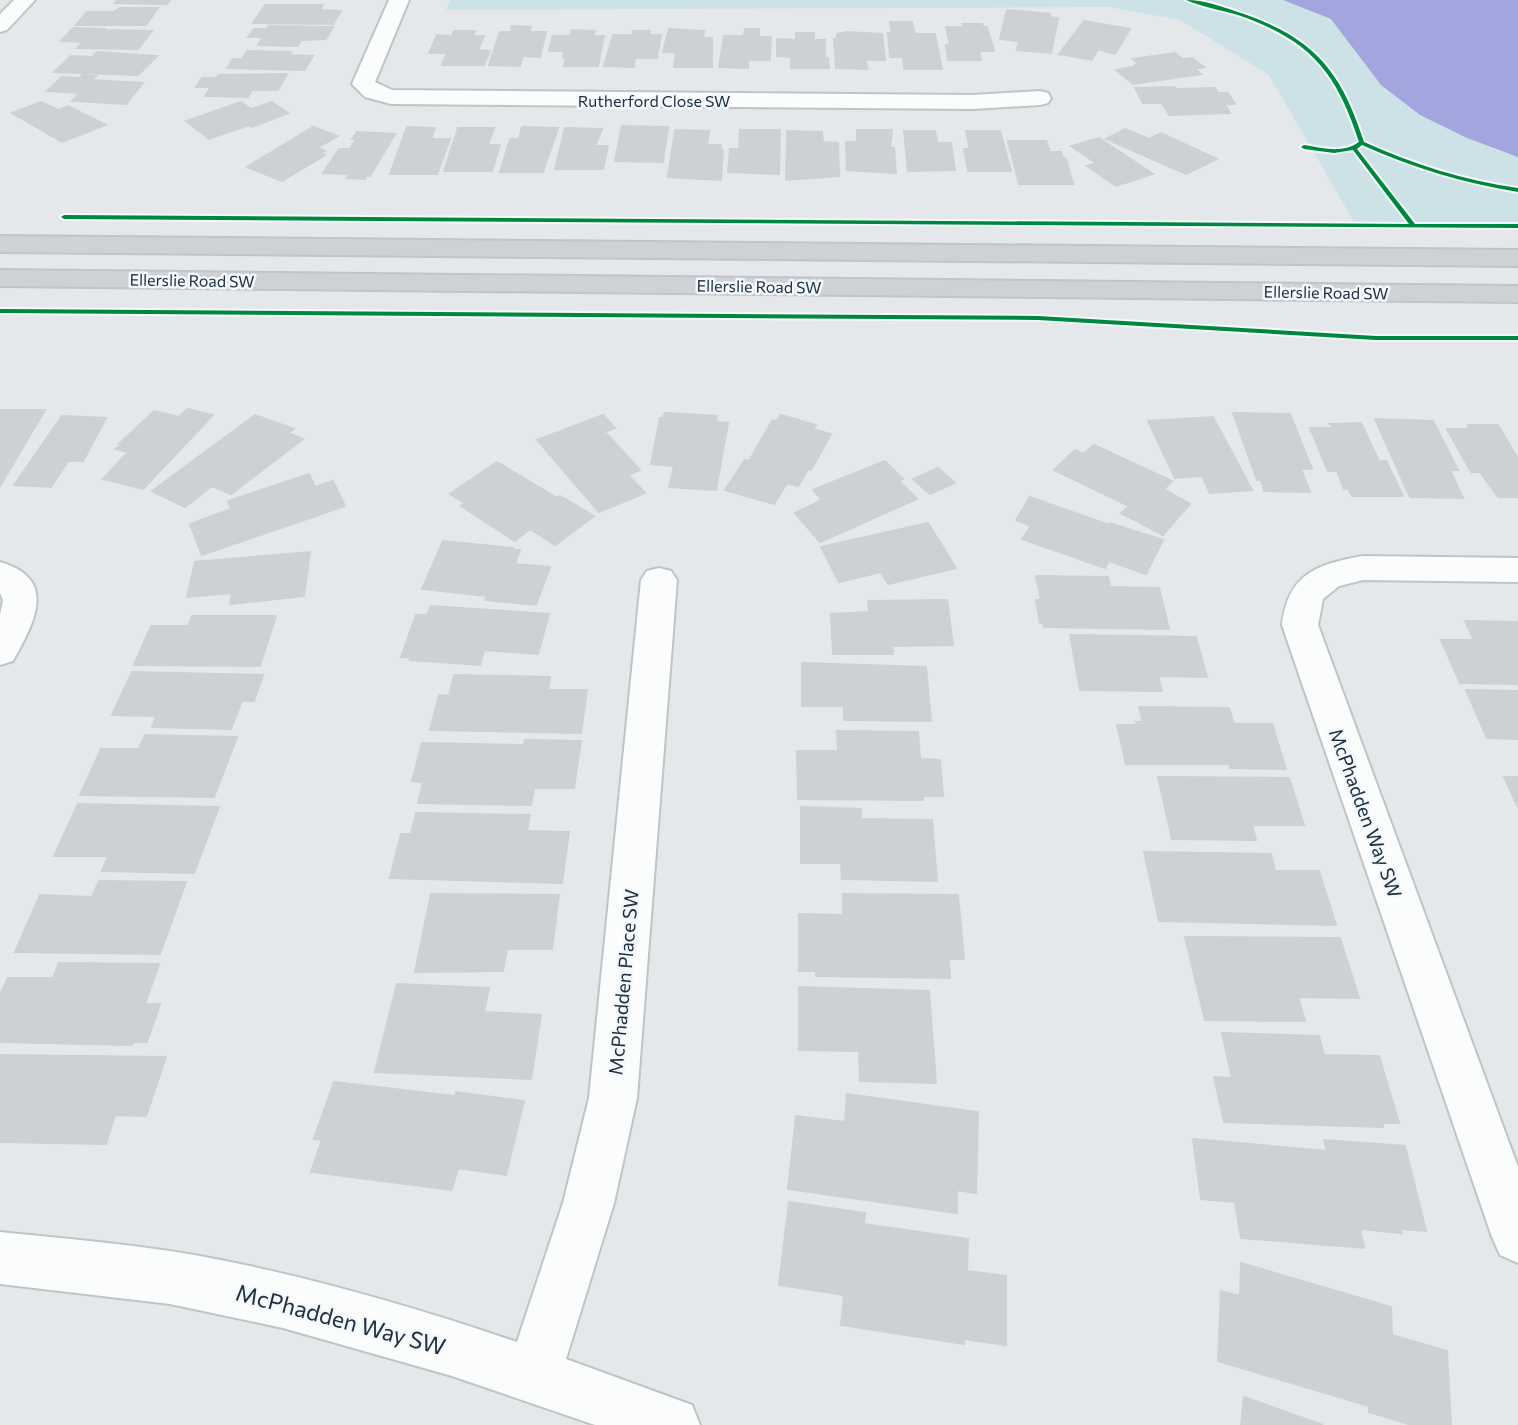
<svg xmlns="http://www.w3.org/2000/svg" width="1518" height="1425" font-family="Commissioner,sans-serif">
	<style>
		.green { fill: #cde2e6 }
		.water { fill: #a2a5de }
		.building { fill: #cdd1d4; stroke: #ced1d4; stroke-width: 2 }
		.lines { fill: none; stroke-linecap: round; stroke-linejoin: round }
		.minor-casing { stroke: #c0c4c7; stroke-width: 4 }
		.major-casing { stroke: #c0c5cb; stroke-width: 4 }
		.minor { fill: #fbfcfc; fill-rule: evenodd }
		.major { fill: #ced2d7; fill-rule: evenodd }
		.cycleway-casing { stroke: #f3f8fa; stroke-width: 4 }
		.cycleway { fill: #00873e; fill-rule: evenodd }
		.labels { text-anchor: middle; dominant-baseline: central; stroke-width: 5; stroke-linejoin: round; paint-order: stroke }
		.far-street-label { font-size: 16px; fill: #202f41; stroke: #f3f8fa }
		.street-label { font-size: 19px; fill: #202f41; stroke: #f3f8fa }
		.near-street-label { font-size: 23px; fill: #202f41; stroke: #f3f8fa }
	</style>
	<rect width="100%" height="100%" fill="#e5e8eb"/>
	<path class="green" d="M450,0H1518V226L1413,225L1354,222L1269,75L1180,20L1108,7L446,10Z"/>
	<path class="water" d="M1283,0H1518V157L1467,138L1420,115L1381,85L1331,19Z"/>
	<path class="building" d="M118,0H170L167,4L115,3Z
		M265,5H323L320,10L341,11L333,24L253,23Z
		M120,8H158L146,25H76L87,12H114Z
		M1007,10L1050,14L1049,17L1058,18L1051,53L1017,50L1019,41L1000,39Z
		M1084,21L1130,29L1115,54L1098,49L1092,60L1059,54Z
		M890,22H912L915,34H935L942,69H904L903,57H890L888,33H892Z
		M963,24H982L983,27H987L994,51H979L981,60H948L946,45H950L946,27H964Z
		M269,26L323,27H333L326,39L301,40L298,46L258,45L263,37H248L254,29H267Z
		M512,26L531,27L529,32H546L540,57L523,56L520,66L489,65L500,32H511Z
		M73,28L106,29L104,30L152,31L138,49L77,48L83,42L61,41Z
		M669,29L704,31L703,38H712V67H674L676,52H663Z
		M745,29H759V37H771L770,60H748V68L719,67L724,36H744Z
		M572,30L595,31L593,36H604L598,66H564L566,57H563L564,51H549L553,36H570Z
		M454,31H475L473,36H484L478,50L490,51L484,65H442L447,53H429L437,35L452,36Z
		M633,31H650L649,35H661L657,58H635L634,67L604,66L613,35H632Z
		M846,32L882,34L885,60H866L867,69L836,68L834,39H837V34Z
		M796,33H814V40H825V58H828L829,68H791V57L777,56V39L796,40Z
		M247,51L291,52L289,55L313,56L305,70L227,68L233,59H242Z
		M97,52L157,56L138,75L54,72L71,56L92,57Z
		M1175,53L1183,59L1192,58L1204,67L1195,69L1201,74L1133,84L1116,70L1137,66L1135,65L1138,64L1133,59Z
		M287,74L278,90H252L248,97L205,96L211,87H196L202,78H216L219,75Z
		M82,75L96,76L91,80L143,83L126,104L72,101L80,93L47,91L62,77L80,78Z
		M1174,87L1176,89L1215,88L1218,93H1228L1235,104H1225L1230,113L1169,115L1162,103H1143L1135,88Z
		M41,102L58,110L68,106L106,125L62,142L12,113Z
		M241,102L251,109L272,102L288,113L252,127L249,125L209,139L186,121Z
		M622,126L668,127L663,162L615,161Z
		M313,127L338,136L317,148L325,151L321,153L325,155L282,181L247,167Z
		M407,127L435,128L431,139H450L437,174H390Z
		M522,127L558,128L543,172H500L510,139H519Z
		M458,128H494L488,145H500L492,171H444Z
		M565,128L602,129L595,146H608L603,169H555Z
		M1125,129L1149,139L1161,133L1217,159L1186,174L1106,139Z
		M675,130L709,131L707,145H721V150H723L721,180L668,177Z
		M740,130H780L779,174L728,172L730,149H739Z
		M857,130H892L890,148H894L896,173L847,170L846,142H857Z
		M787,131L822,132L823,142L838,143L839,176L786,180Z
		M904,131H935L937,143H951L955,170L908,171Z
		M966,131H1000L1011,171H968L964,149H970Z
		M357,132L395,134L370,176L367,175L365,179L347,178L349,174L323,173L339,149H350L356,139H352Z
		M1099,138L1153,174L1116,186L1087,166L1096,163L1071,146Z
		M1008,141H1046L1050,152H1061L1063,158L1066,159L1073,184H1019Z
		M188,409L213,415L143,489L103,479L128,452L116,449L121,445L119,444L154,411L179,417Z
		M0,410H45L0,486Z
		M665,413L717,416L716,422L728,423L716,490L669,487L674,466L651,464L660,418H663Z
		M1233,413L1290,414L1312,469H1301L1310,492L1264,491L1261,480H1257Z
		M255,415L294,429L288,433L303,439L231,494L212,486L185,507L152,491Z
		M603,415L615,428L605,432L640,470L628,475L645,493L599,512L537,440Z
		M781,415L816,425L813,429L831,434L811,470L808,469L798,486L787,483L774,504L725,490L745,460L749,461L772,421H776Z
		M62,416L106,418L83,461H68L51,487L14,485Z
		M1213,417L1252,490L1210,493L1202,476L1175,478L1148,421Z
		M1375,419L1433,421L1458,470H1450L1463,498L1410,497Z
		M1361,423L1379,461H1386L1403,496H1352L1348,489H1344L1337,471H1328L1310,428H1333L1330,424Z
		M1468,425H1498L1518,459V497H1498L1480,472H1471L1447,429H1470Z
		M1094,445L1172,481L1164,489L1190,504L1163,535L1121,513L1129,506L1054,470L1075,450L1083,454Z
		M885,461L903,479L899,481L917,499L820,542L795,513L822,500L813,490Z
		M497,462L557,498L560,496L594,516L555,545L530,529L515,541L461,506L465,503L450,494Z
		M938,468L955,483L930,494L913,479Z
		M309,474L315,487L333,481L345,506L202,555L190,524L231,509L228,501Z
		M1030,497L1109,525L1110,523L1163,540L1146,574L1109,561L1105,568L1022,539L1031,526L1016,520Z
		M928,523L956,568L888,584L881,572L839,582L821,547Z
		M443,541L513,548V550H520L515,564L550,567L536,605L485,600L487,596L422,589Z
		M310,552L304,596L230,604L232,593L187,597L195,562Z
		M1036,576L1108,577L1110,587L1159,588L1169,629L1044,627L1043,623H1040L1036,600H1041Z
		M947,600L953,645L892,646L893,654H833L831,614L869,612L868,601Z
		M431,606L549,614L538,654L484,650L480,665L410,660L412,658L401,657L416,615H427Z
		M192,616H276L260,666L134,665L151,626H188Z
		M1465,621L1518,622V684L1460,683L1441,640H1474Z
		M1070,635L1196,637L1207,677L1158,676L1162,691L1080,690Z
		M802,663L926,667L931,721L844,720V706H802Z
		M132,672L263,675L254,701H242L231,729L152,727L156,716L112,715Z
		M454,675L550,677L548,690H587L581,733L430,730L439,695L449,696Z
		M1466,690L1517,691L1518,739L1487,738Z
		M1139,707L1229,708L1234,724H1272L1286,769L1230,768L1229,764H1126L1117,725H1137L1136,722H1143Z
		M837,731L918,732L920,759L940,760L943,796H923V800L798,799L797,751H838Z
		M145,735L237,737L214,797L80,795L101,749H139Z
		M525,740L581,741L574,788H534L531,805L418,803L423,782L412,781L422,743L524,745Z
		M1158,777L1289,778L1304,825H1252L1256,840L1172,839Z
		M1504,777H1518V807Z
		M78,804L219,807L194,873L102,871L108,856H54Z
		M801,807L861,809V819L932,820L937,881L842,879L841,863H801Z
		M416,813L530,815L527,831L569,832L562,883L390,878L401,834H411Z
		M1144,852L1271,854L1275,871H1319L1336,925L1159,921Z
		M99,881L186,882L160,954L15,952L40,895L92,897Z
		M431,894L559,895L552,949H507L503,971L415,972Z
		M843,894L958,895L964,959H949L950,978L816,976V971H799V914L843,915Z
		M1185,937L1340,938L1359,998L1298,997L1305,1021L1205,1020Z
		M59,963L159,964L145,1004H160L147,1042H133L132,1045L0,1042V995L8,978H53Z
		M397,984L489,988L484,1012L541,1015L531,1079L375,1072Z
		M799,987L929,991L936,1083L860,1081L859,1051L799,1050Z
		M1222,1033L1319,1036L1324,1055L1379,1056L1399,1123H1382L1383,1127L1224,1122L1214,1077L1232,1078Z
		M0,1055L166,1057L146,1116L115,1115L106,1144L0,1142Z
		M334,1082L455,1096L456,1092L524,1101L506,1175L458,1168L452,1190L311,1172L322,1140L314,1139Z
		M847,1094L978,1112L976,1193L957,1190V1213L788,1189L796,1116L845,1122Z
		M1193,1139L1327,1151L1324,1140L1405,1146L1426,1231L1401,1229L1402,1233L1360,1229L1364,1248L1241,1238L1235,1202L1201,1199Z
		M789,1202L865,1213L864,1224L968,1239L967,1271L1006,1276V1345L964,1339V1344L841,1325L844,1295L779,1285Z
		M1241,1263L1391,1307L1392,1335L1447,1351L1451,1425H1412L1369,1412V1406L1218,1361L1221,1291L1240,1296Z
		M1244,1397L1323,1425H1241Z"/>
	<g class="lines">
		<defs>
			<path id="minor" d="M14,0H35L7,30L0,32V14Z
				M389,0H409L375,82L392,90L972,95L1040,91L1048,93L1051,98L1048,103L1040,105L972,109L391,104L365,97L352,84Z
				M1363,556L1518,558V582L1363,580L1339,586L1323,599L1318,625L1518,1167V1263L1500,1255L1492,1237L1282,625C1288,574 1317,564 1363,556Z
				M0,562C59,579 34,623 13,661L0,665V615L3,600L0,593Z
				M659,568L671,571L677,580L637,1098L614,1203L566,1359L692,1405L700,1425H595L452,1376L283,1328L170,1304L0,1284V1232C67,1239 134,1244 200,1256C308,1276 414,1307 517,1342L563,1203L589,1098L641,580L647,571Z"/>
			<path id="major" d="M0,236L1518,250V266L0,252Z
				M0,270L1518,286V302L0,286Z"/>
		</defs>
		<use href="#minor" class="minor-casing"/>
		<use href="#major" class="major-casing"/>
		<use href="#minor" class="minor"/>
		<use href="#major" class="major"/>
		<defs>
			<path id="cycleway" d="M1186,0C1205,0 1226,8 1244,14C1315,39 1341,71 1364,142C1415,165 1463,180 1518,188V192C1463,183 1413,168 1362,145L1357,149L1415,224H1518V228L64,219L61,217L64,215L1409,224L1353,150L1334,153L1304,149L1301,147L1304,145C1323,148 1342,154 1359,142C1336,71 1310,40 1238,15C1221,10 1202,7 1186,0Z
				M0,309L1038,316L1376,336H1518V340H1376L1038,320L0,313Z"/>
		</defs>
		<use href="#cycleway" class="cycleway-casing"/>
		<use href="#cycleway" class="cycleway"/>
	</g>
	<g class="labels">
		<g class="far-street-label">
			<text x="654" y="100">Rutherford Close SW</text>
			<text transform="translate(192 280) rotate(1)">Ellerslie Road SW</text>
			<text transform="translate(759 286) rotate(1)">Ellerslie Road SW</text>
			<text transform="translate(1326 292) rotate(1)">Ellerslie Road SW</text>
		</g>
		<g class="street-label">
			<text transform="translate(1366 813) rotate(70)">McPhadden Way SW</text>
			<text transform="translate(623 982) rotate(-85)">McPhadden Place SW</text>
		</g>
		<g class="near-street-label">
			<text transform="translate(341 1319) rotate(15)">McPhadden Way SW</text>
		</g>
	</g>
</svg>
